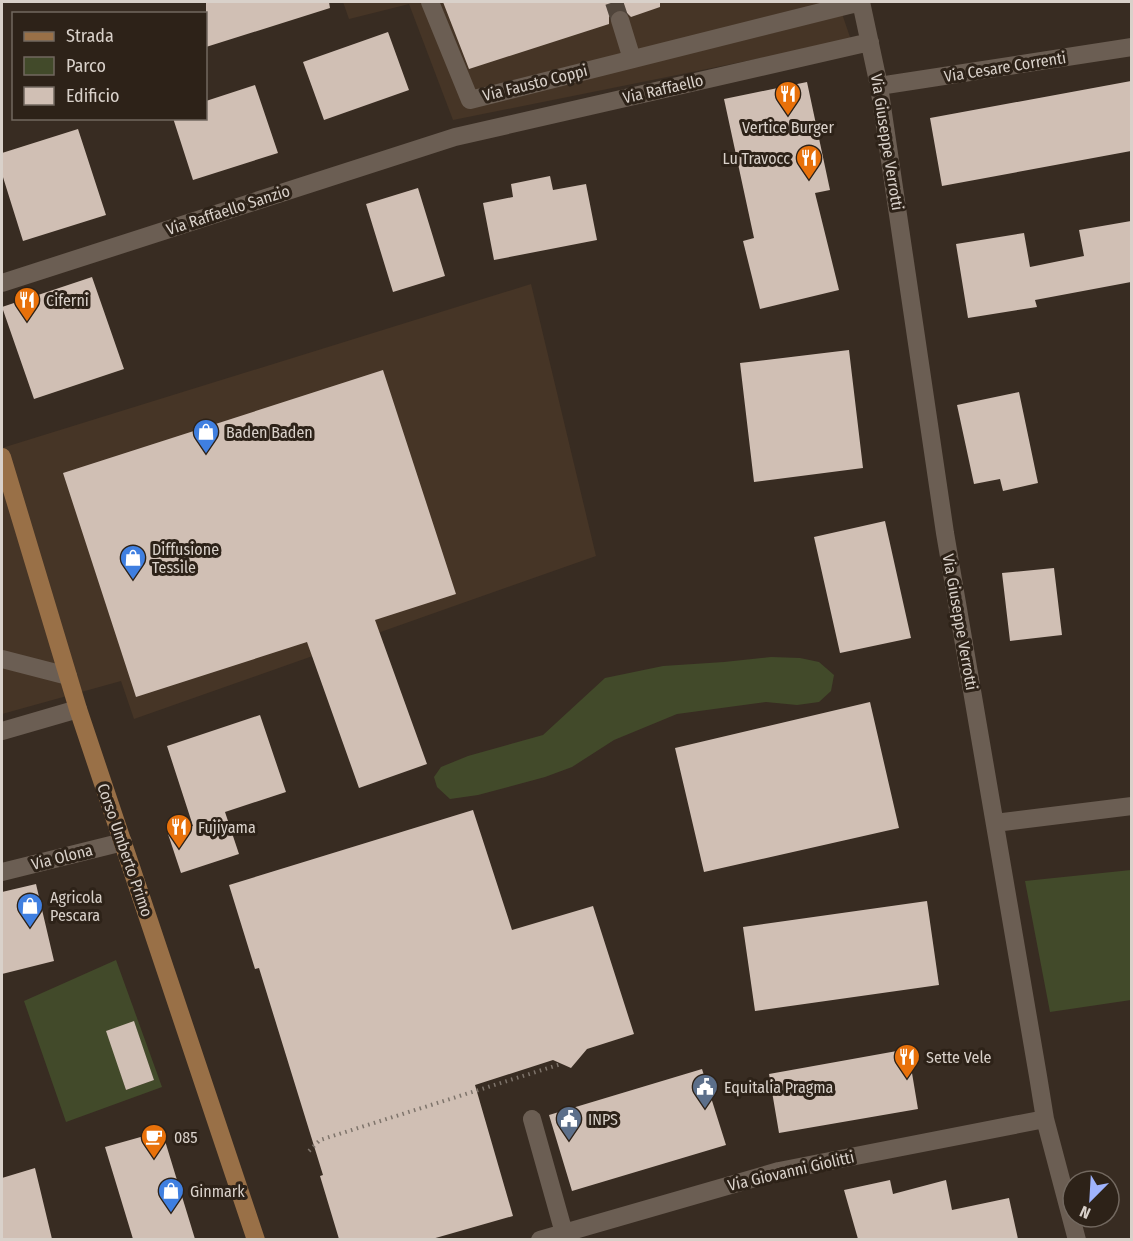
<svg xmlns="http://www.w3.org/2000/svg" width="1133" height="1241" font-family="'Fira Sans Condensed',sans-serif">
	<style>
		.built { fill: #463526 }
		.green { fill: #424a2a; fill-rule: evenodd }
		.building { fill: #d0bfb4 }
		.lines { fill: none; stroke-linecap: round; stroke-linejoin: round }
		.minor-tunnel { stroke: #50453b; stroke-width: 18; stroke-dasharray: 18 9; stroke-linecap: butt }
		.path { stroke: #7e746b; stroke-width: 4; stroke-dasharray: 1.5 4.5; stroke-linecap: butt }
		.minor { stroke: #6b5e53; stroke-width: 18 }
		.major { stroke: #997047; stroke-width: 18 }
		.labels { text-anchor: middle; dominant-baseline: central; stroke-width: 6; stroke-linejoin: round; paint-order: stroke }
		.street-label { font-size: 16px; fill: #d9d1ca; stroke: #2d2218 }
		.poi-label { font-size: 16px; fill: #d9d1ca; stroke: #2d2218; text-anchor: start }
	</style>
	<rect width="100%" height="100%" fill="#382c22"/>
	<path class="built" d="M343,2H838L851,40L453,120L409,4L349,19Z
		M531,284L596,556L134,719L121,681L2,714V448Z"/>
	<path class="green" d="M771,657L800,658L819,662L834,675L831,691L819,702L797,705L766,702L677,714L614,740L572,767L545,777L478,795L450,799L437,787L434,777L441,767L468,756L543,735L605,678L663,666L724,662Z
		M1131,870V1000L1050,1012L1025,881Z
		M116,960L162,1087L66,1122L24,1001ZM134,1022L154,1080L126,1090L107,1031Z"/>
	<path class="building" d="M206,2H329L330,8L206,47Z
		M443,2H660V7L631,17L623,9H616L609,17V24L469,69Z
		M388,32L409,90L324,120L303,62Z
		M1131,81V151L942,186L930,118Z
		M807,82L830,190L815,193L839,290L760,309L743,241L754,238L724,99Z
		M255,85L278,153L193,180L173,118H206V101Z
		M78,129L106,215L23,241L2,174V153Z
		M550,176L553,190L586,184L597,240L494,260L483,203L513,197L511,184Z
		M418,188L445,276L393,292L366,204Z
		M1131,221V282L1035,300L1037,307L968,318L956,244L1024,233L1030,267L1084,256L1079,230Z
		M92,277L124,369L34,399L2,307Z
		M849,350L863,468L754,482L740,363Z
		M383,370L456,594L375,620L427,764L359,788L307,642L136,697L63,473Z
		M1019,392L1038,483L1003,491L1000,479L974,484L957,405Z
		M885,521L911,638L840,653L814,537Z
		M1054,568L1062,635L1010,641L1002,573Z
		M870,702L899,828L704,872L675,748Z
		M260,715L286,792L225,812L239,854L181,873L168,834L193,826L167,746Z
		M473,810L512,930L593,906L634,1034L587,1049L571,1068L553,1060L475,1085L513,1216L432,1239H339L320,1176L323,1175L259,968L255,969L229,885Z
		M36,884L54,961L2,974V892Z
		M927,901L939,985L755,1011L743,927Z
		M134,1021L154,1080L126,1090L106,1031Z
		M908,1049L918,1109L779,1133L769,1074Z
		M702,1069L726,1145L572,1191L549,1115Z
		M162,1131L195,1239H133L105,1147Z
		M35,1168L52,1239H2V1178Z
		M890,1180L893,1194L946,1180L952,1210L1009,1198L1018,1239H858L844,1190Z"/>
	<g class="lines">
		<path class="minor-tunnel" d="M614,2L620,20"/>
		<path class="path" d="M309,1151L320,1140L561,1064"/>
		<path class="minor" d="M430,2L470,100L861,2
			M861,2L879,86L945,533L1038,1076L1045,1119L1077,1240
			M620,20L632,59
			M879,86L1132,47
			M2,283L455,137L870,42
			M2,659L68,676
			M2,731L78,709
			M995,823L1132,806
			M2,872L123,842
			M532,1119L564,1233
			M540,1240L779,1171L1045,1119"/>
		<path class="major" d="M2,457L78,709L256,1240"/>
	</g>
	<defs>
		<symbol id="restaurant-pin" viewBox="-11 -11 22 30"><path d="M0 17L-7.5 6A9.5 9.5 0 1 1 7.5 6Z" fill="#e8710a" stroke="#2d2218"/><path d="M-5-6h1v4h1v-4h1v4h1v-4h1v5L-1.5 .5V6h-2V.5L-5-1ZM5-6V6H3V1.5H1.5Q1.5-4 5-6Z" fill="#fff"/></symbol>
		<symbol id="shop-pin" viewBox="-11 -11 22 30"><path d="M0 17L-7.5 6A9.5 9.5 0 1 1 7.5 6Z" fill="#3f7fe0" stroke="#2d2218"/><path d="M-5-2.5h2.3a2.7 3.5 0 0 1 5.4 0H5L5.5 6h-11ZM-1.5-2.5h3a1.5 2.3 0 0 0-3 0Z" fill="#fff"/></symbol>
		<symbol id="civic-pin" viewBox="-11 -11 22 30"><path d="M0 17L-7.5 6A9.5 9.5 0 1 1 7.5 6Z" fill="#5c6f8a" stroke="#2d2218"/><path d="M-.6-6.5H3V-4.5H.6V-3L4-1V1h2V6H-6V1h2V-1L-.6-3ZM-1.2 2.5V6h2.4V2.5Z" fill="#fff"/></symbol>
		<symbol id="cafe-pin" viewBox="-11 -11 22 30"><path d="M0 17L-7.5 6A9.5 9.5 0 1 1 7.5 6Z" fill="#e8710a" stroke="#2d2218"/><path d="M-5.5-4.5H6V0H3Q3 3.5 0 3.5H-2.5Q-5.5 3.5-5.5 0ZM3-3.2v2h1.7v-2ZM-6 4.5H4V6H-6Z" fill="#fff"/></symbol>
	</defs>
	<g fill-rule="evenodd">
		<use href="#restaurant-pin" x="773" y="79" width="30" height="40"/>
		<use href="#restaurant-pin" x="794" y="143" width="30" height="40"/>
		<use href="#restaurant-pin" x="12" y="285" width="30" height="40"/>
		<use href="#shop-pin" x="191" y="417" width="30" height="40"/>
		<use href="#shop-pin" x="118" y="543" width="30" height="40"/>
		<use href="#restaurant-pin" x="164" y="812" width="30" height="40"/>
		<use href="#shop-pin" x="15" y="891" width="30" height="40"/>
		<use href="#restaurant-pin" x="892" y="1042" width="30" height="40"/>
		<use href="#civic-pin" x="690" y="1072" width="30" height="40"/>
		<use href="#civic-pin" x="554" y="1104" width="30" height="40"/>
		<use href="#cafe-pin" x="139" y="1122" width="30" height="40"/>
		<use href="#shop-pin" x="156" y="1176" width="30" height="40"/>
	</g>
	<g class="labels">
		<g class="street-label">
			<text transform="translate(1005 67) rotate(-9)">Via Cesare Correnti</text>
			<text transform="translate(535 83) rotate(-14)">Via Fausto Coppi</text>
			<text transform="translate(663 89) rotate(-13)">Via Raffaello</text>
			<text transform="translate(887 142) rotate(81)">Via Giuseppe Verrotti</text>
			<text transform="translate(228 210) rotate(-18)">Via Raffaello Sanzio</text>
			<text transform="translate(960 622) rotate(80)">Via Giuseppe Verrotti</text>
			<text transform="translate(125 850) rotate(71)">Corso Umberto Primo</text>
			<text transform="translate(62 857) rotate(-14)">Via Olona</text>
			<text transform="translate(791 1171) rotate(-13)">Via Giovanni Giolitti</text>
		</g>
		<g class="poi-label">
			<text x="788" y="127" text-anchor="middle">Vertice Burger</text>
			<text x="790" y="158" text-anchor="end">Lu Travocc</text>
			<text x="46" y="300">Ciferni</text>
			<text x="226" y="432">Baden Baden</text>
			<text x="152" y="549">Diffusione<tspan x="152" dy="18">Tessile</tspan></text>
			<text x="198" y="827">Fujiyama</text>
			<text x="50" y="897">Agricola<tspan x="50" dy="18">Pescara</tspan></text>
			<text x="926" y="1057">Sette Vele</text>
			<text x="724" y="1087">Equitalia Pragma</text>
			<text x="588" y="1119">INPS</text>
			<text x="174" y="1137">085</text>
			<text x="190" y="1191">Ginmark</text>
		</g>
	</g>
	<rect width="1133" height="1241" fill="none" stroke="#d9d1ca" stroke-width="6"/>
	<rect x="12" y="12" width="195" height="108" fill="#2d2218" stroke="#72685f" stroke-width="1.5"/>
	<rect x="24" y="32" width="30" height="9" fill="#997047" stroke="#72685f" stroke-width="1.5"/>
	<text x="66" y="42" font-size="18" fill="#d9d1ca">Strada</text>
	<rect x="24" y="57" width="30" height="18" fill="#424a2a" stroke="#72685f" stroke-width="1.5"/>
	<text x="66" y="72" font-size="18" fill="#d9d1ca">Parco</text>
	<rect x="24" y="87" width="30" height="18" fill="#d0bfb4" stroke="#72685f" stroke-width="1.5"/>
	<text x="66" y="102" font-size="18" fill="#d9d1ca">Edificio</text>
	<g transform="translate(1091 1199) rotate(204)"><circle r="28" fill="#2d2218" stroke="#72685f" stroke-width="1.5"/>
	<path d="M0-4.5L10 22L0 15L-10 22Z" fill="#9fb3fd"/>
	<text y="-9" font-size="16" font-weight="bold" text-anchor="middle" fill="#d9d1ca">N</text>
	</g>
</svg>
